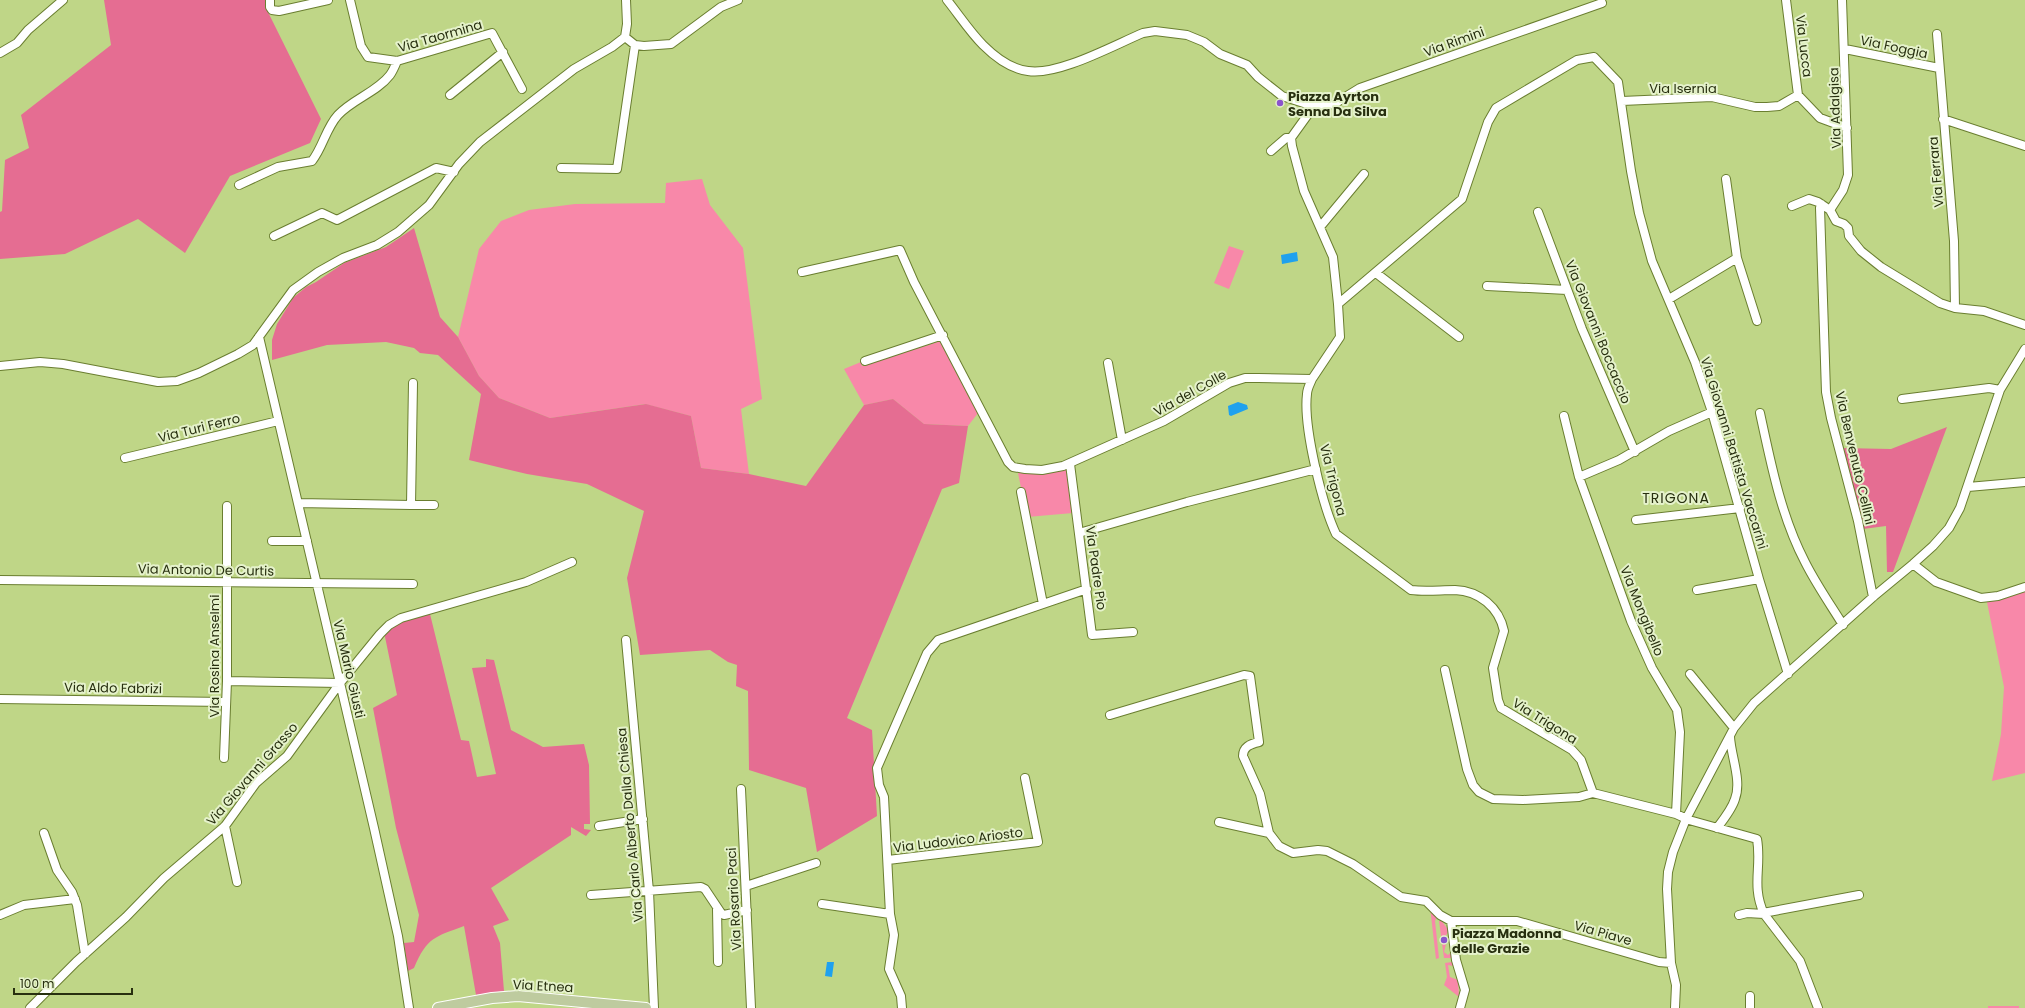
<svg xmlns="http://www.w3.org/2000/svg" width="2025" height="1008" font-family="Poppins,sans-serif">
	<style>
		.green { fill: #f888a9 }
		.forest { fill: #e56d92 }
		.water { fill: #1fa1ee }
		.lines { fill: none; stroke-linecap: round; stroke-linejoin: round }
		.minor-casing { stroke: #6a7e30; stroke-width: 10 }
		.major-casing { stroke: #fff; stroke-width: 12 }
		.minor { stroke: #fff; stroke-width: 8 }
		.major { stroke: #becb9f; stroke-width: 10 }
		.poi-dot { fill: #8b54cc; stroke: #e5f2cb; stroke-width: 1.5 }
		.labels { text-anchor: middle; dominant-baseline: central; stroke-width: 4; stroke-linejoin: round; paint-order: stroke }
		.street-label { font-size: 13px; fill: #272f0f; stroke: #e5f2cb }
		.poi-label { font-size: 13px; font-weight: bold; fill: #272f0f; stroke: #e5f2cb; text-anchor: start }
		.neighbourhood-label { font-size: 14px; letter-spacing: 1px; fill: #272f0f; stroke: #e5f2cb }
	</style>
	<rect width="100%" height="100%" fill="#bfd687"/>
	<path class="green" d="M702,179L710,205L743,248L762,399L741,409L749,474L701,468L691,416L645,404L550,418L499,398L479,376L458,337L479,249L501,221L529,210L575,204L665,203L666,183Z
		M1229,246L1244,251L1229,289L1214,283Z
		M941,341L978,413L968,426L924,424L893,399L864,405L844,369L861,362L862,366Z
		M1067,469L1073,513L1027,517L1018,473L1039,474Z
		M2025,590V773L1992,781L2001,734L2004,687L1987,602Z
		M1430,907L1437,917L1435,921L1439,958L1436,959Z
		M1441,920L1449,931L1444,938L1446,944L1444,952L1448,955L1451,952V958H1444L1439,921Z
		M1452,962L1453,966L1448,965L1450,977L1458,980L1459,997L1444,985L1447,977L1445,963Z
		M1988,1006H2019V1008H1988Z"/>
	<path class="forest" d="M104,0H268L267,10L321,119L310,143L230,176L185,253L138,219L65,254L0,259V212L2,211L5,160L29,148L21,115L111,45Z
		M414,228L440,317L458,337L479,376L499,398L550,418L646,404L691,416L701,468L749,474L806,486L864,405L893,399L924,424L968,426L959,483L942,489L847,718L872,730L877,816L817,852L806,788L749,770L748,691L736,686L737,665L728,662L710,650L640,655L627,578L644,511L587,484L527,474L469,460L481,394L438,355L420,353L414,348L386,342L327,345L272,360V340L277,324L293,298L306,287L316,282L344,263L386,247Z
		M1947,427L1893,572H1887L1886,526L1863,529L1841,448L1891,449Z
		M430,614L461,740L469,741L477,777L496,774L472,668L486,667V659L494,660L511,730L543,747L584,744L589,765L590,824H584V829L591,830L586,836L571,827V835L491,888L509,920L493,926L500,943L504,991L476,995L464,926C435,937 427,937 414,968L408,971L404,943L414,942L419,915L396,828L373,708L397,695L384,632L399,621Z"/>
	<path class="water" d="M1297,252L1298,261L1282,264L1281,255Z
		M1238,402L1247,405L1248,409L1231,416L1229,415L1228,406Z
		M827,962H834L832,977L825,976Z"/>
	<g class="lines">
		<defs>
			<path id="minor" d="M270,0V7L272,10L279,11L328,0
				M350,0L361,46L368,57L397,61L492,33L522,89
				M947,0C959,15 970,32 983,45C995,57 1011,69 1028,71C1058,76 1114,45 1143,33L1155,31L1187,35L1204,42L1220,54L1247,65L1258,77L1282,96L1316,107
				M1786,0L1798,95
				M1937,34L1954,241L1955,308
				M625,37L635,45L644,46L671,44L721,7L738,0
				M625,37L627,24L626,0
				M1845,49L1939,68
				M0,53L17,43L28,30L63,0
				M450,95L503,52
				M1622,101L1712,97L1755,107H1767L1779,106L1798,95L1820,118L1847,128
				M1943,119L2025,146
				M1271,151L1286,138H1291
				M561,168L617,169L635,45
				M239,185L278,167L312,161C323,147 326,128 338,115C353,99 377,92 390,75C393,71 395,66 397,61
				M1821,204L1820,208L1826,392L1831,418L1858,521L1873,597
				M1792,206L1809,199L1818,202L1830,210L1836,221L1844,224L1848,228L1849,236L1861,251L1881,267L1940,303L1955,308L1984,311L2025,325
				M1830,210L1843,190L1848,175L1842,0
				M1538,212L1582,329L1635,452
				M1320,227L1364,174
				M274,236L322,213L337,220L436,168L454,172
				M1737,258L1757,321
				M802,272L900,250L914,282L1008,462L1013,467L1025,469L1042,470L1063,466L1164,421L1229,383L1245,378H1258L1312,379L1340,337L1338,304L1462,199L1488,122L1496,108L1577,60L1594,57L1618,82L1631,171L1639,213L1652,261L1695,362L1712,412L1759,579L1788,674
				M1376,273L1459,337
				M1487,286L1567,290
				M1669,299L1737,258L1726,179
				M1338,304L1333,257L1304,191L1292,146L1291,138L1309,113L1316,107L1334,104L1360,88L1602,3
				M259,337L374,828L398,936L409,1008
				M865,361L943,335
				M1108,363L1122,440
				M0,366L40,362L63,364L158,382L177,381L199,373L238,354L253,345L293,290L318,272L343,258L377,245L398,232L429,205L459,164L480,142L574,69L612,47L625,37
				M1312,379C1310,384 1307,389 1307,394C1303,426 1322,504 1336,534L1411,590C1426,592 1440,590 1455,590C1479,591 1499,607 1504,631L1493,668L1498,700L1501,708L1572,750L1581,760L1593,793L1676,814L1689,820L1757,839C1762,867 1751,885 1764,914L1800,961L1818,1008
				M1902,399L1989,388L2000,390
				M1760,413C1771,464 1781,516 1805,562C1816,584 1830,604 1843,625
				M1564,416L1579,477L1631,621L1652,668L1677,710L1680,732L1676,814
				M125,458L278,421
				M1070,464L1092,635L1133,632
				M1579,477L1619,460L1669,431L1712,412
				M1968,487L2025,482
				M1021,492L1043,604
				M298,503L411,505L413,383
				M411,505H434
				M1636,520L1740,508
				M1079,533L1187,502L1316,469
				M272,541H307
				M1913,564L1936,582L1981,598L1998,596L2025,587
				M0,580L413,584
				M1697,590L1759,579
				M626,640L649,891L654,1008
				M1445,670L1467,769L1473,785L1479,792L1493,799L1523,800L1579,797L1593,793
				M1690,674L1734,728
				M227,681L340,683
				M0,699L226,702
				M1110,715L1244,675L1250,676L1259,742C1250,744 1243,747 1243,756L1260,794L1269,833L1279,846L1293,853L1318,850L1327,851L1353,864L1401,897L1426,901L1440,915L1451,921
				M224,758L227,681V506
				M741,789L751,1008
				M1219,822L1269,833
				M225,826L237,882
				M599,826L643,819
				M1717,828C1724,819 1732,809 1735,799C1742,781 1731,756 1730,737
				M44,833L57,870L72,892L77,905L85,954
				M888,860L1038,842L1025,778
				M746,886L816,863
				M591,895L701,887L705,889L721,913L724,915L747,910
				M822,904L890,914
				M717,909L718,962
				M1763,913L1859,895
				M0,915L24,905L75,899
				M1739,915L1747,913L1764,914
				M30,1008L76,962L126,917L164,878L225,826L256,783L287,756L340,683L380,634L389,625L401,618L526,582L572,562
				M902,1008L901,996L889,969L894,935L890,914L884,797L879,785L877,768L927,653L938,640L1087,589
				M1460,1008L1465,990L1456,960L1451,921H1517L1659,962L1671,963
				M1675,1008L1676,985L1671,963L1667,889L1668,872L1673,852L1686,819L1734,728L1754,703L1873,597L1913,564L1933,546L1949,528L1960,508L2000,390L2025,349
				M1750,1008V996"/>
			<path id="major" d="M438,1008L492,998L518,996L646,1008"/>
		</defs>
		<use href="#minor" class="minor-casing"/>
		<use href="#major" class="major-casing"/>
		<use href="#minor" class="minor"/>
		<use href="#major" class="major"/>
	</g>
	<g class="poi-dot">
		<circle cx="1280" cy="103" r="4"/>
		<circle cx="1444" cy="940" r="4"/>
	</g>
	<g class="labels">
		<g class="street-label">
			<text transform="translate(440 36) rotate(-16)">Via Taormina</text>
			<text transform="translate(1454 42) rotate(-20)">Via Rimini</text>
			<text transform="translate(1804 46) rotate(83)">Via Lucca</text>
			<text transform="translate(1894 47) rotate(12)">Via Foggia</text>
			<text x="1683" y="88">Via Isernia</text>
			<text transform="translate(1835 108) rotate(-92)">Via Adalgisa</text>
			<text transform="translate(1936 172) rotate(-95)">Via Ferrara</text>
			<text transform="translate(1598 332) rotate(68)">Via Giovanni Boccaccio</text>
			<text transform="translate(1190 393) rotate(-29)">Via del Colle</text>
			<text transform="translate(199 428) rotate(-14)">Via Turi Ferro</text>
			<text transform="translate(1734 453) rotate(73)">Via Giovanni Battista Vaccarini</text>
			<text transform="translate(1855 458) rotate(77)">Via Benvenuto Cellini</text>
			<text transform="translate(1333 480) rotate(76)">Via Trigona</text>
			<text transform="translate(1096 568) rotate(82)">Via Padre Pio</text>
			<text transform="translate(206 570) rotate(1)">Via Antonio De Curtis</text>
			<text transform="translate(1642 611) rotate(68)">Via Mongibello</text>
			<text transform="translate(214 656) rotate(-90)">Via Rosina Anselmi</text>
			<text transform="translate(349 669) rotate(77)">Via Mario Giusti</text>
			<text transform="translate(113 688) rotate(1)">Via Aldo Fabrizi</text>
			<text transform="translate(1545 721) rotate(32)">Via Trigona</text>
			<text transform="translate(252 774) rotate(-49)">Via Giovanni Grasso</text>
			<text transform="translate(630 825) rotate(-95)">Via Carlo Alberto Dalla Chiesa</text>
			<text transform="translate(958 840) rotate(-7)">Via Ludovico Ariosto</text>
			<text transform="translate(734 899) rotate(-93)">Via Rosario Paci</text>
			<text transform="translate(1603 933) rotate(16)">Via Piave</text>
			<text transform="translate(543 986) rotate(3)">Via Etnea</text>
		</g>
		<g class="poi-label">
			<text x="1288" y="96">Piazza Ayrton<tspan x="1288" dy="15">Senna Da Silva</tspan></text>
			<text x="1452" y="933">Piazza Madonna<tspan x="1452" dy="15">delle Grazie</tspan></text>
		</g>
		<g class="neighbourhood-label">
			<text x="1676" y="498">TRIGONA</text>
		</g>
	</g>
	<path d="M14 988v6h118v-6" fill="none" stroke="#272f0f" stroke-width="2"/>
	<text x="20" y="988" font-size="12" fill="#272f0f" stroke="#e5f2cb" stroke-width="3" paint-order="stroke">100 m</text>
</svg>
